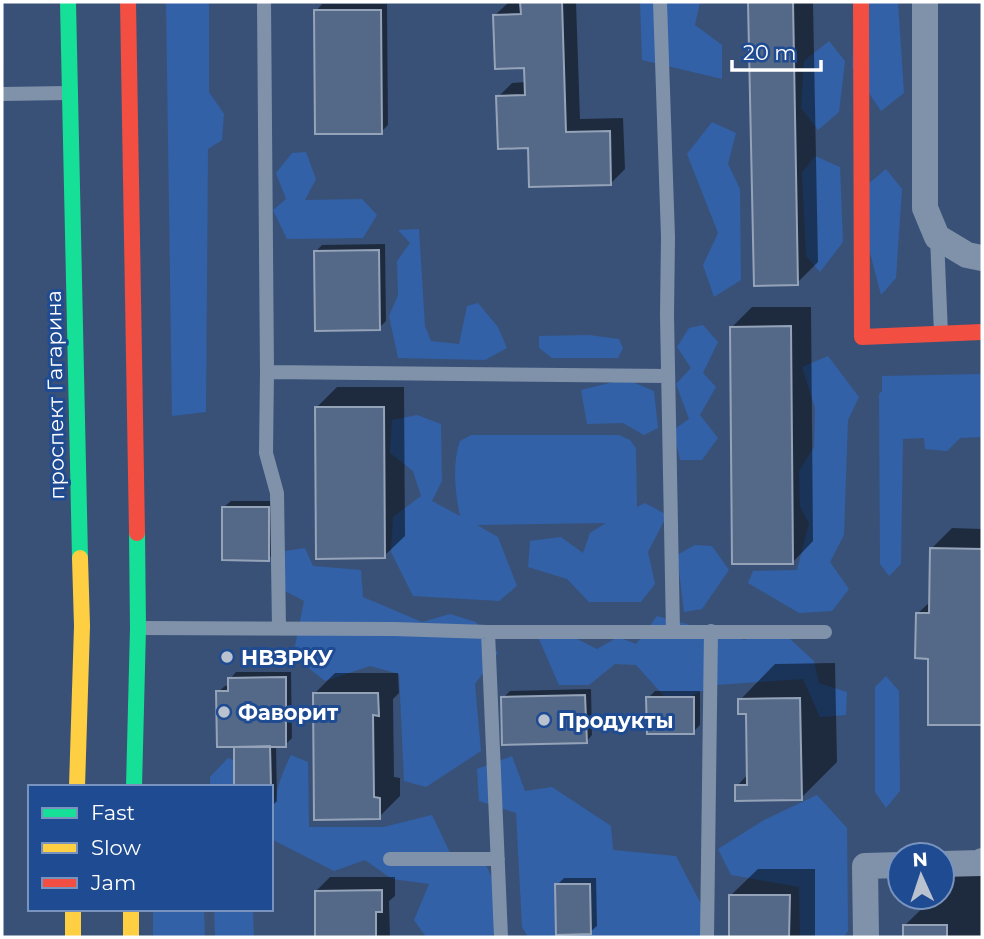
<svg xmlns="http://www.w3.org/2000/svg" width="984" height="939" font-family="Montserrat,sans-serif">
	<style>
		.green { fill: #3261a8 }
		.shadow { fill: #0007 }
		.building { fill: #546887; stroke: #95a3b8; stroke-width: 2 }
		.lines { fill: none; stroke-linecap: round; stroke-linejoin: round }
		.lane { stroke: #8092aa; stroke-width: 14 }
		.street { stroke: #8092aa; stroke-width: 26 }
		.fast { stroke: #16e098; stroke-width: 16 }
		.slow { stroke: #ffcf43; stroke-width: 16 }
		.jam { stroke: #f24e42; stroke-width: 16 }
		.poi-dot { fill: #bac2cf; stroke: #1e4b92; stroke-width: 2.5 }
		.labels { text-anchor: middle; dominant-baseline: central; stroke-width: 6; stroke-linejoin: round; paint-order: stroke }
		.street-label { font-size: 21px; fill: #fff; stroke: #1e4b92 }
		.poi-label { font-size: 21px; font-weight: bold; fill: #fff; stroke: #1e4b92; text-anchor: start }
	</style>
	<rect width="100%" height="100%" fill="#395177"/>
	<path class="green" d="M2,2H4L2,218Z
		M166,2H209V92L224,114L222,140L208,149L206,412L172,416Z
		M640,2H700L695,25L722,45V79L642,60Z
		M855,2H898L904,93L881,111L852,68Z
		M829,41L845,61L839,112L818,130L801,108L804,61Z
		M712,122L736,133L728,164L740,189L741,280L714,297L703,265L718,233L687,154Z
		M306,152L316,179L305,200L362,199L377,215L363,238L287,239L273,210L286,199L276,173L292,153Z
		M815,156L840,167L843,242L820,272L806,256L802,173Z
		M886,169L902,189L896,278L881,295L855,195Z
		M419,229L425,326L431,341L459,344L467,306L478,303L498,327L507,348L485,360L398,358L389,316L398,295L397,261L410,243L398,230Z
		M703,325L718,342L703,373L716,387L700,415L718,438L702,460H680L673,430L689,419L676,384L691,368L677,347L689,328Z
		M589,335L619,339L623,348L618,358H552L539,348V336Z
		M828,356L859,397L848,420L844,535L830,562L849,589L832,611L799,613L748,583L753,571L797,570L809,523L800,507L799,471L814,447L815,408L802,367Z
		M982,374V437L960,438L947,451L925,449L924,438L903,439L901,564L889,576L880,564L879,394L882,391V376Z
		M625,379L654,391L658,428L644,435L623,423L587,424L581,390Z
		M417,415L441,424L442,481L432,501L460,516C455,493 452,464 460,441L471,435H619L630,440L636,448L637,507L645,503L667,515L648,552L655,584L641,602H589L567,579L528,567L530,541L561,537L583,553L590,533L606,523L477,525L498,537L517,586L499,601L413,596L391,552L393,517L421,496L413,471L390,453L392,420Z
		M695,545L712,546L729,570L702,609L684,612L677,555Z
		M305,548L313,566L361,570L363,597L422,622L450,614L476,622L498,653L475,684L481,751L426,787L404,781L399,674L370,666L325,681L293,656L304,601L283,590L285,551Z
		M657,616L745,640L776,626L814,661L819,683L847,692L846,715L820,717L803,679L715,685L672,705L636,665L615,664L589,685H559L538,637L551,626L597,649L618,637L636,644Z
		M886,676L899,691L900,791L886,808L875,792V687Z
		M291,755L308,762L309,827H383L432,815L453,859L484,861L506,906L492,937H426L414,920L429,884L392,879L365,860L334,871L271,839C271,807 277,783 291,755Z
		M512,756L525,791L552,787L611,826L613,850L676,856L703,908L701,937H528L522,927L516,813L479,801L477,769Z
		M228,758L246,765L247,787H210V777Z
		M817,795L847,828L848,931L844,937H800L799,887L731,875L718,849L764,820Z
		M153,909H204L205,937H153Z
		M214,909H253L254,937H215Z"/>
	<path class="shadow" d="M509,2H576L580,119L623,118L625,169L611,183L530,146L498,97L512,83L526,82L525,66L495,15Z
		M750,2H813L818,262L797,283L756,284Z
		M322,4H387L388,125L381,132L316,11Z
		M385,244L386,321L379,328L316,251L322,245Z
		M752,307H811L813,541L793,562L732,327Z
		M337,387H404L405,536L384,556L316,408Z
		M231,501H275V552L268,559L224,507Z
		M952,528L982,529V724L930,657L917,614L931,601V549Z
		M835,663L837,762L801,798L737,786L749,773L748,712L740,700L775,664Z
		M236,672H291L292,738L285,745H276L277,801L271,807V787H236V745L218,692L225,686L230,685V679Z
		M335,673H398L399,693L393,699L394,777L400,778V796L379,817L314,694Z
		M591,689L592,735L586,742L503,698L510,691Z
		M655,691H700V725L693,732L648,698Z
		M758,869H815V937H731V895Z
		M954,876H982V937H904V926L934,897H942V889Z
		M330,877H395V896L389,901L390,937H317L316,891Z
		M564,878H596L597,926L590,932L557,885Z"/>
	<path class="building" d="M520,2H562L566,132L610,131L611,185L529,187L528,148L498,149L496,96L525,95L524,68L495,69L493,15L521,14Z
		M748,2H793L798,285L754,286Z
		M314,10H381L382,134H315Z
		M379,250L380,330L315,331L314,251Z
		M791,326L793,564H732L730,327Z
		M315,407H384L385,558L316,559Z
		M222,507H269V561L222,560Z
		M930,548L982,549V725H928V659L915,658L916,613H929Z
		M286,677V747H217L216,691H228V678Z
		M313,693H378L379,716L373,715L374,797L380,798V819L314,820Z
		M585,695L587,743L502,745L501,697Z
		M646,697H694V734H647Z
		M800,698L802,800L735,801V785H747L746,714H738V699Z
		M270,746L271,787H234V747Z
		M555,884H590L591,934L556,935Z
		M382,890V912H376V937H315V891Z
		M729,895H790L789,937H729Z
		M903,925H947V937H903Z"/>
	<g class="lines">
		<path class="lane" d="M264,2L267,372L266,453L277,493L279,628
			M660,2L668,237L667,315L673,631
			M2,94L68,93
			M937,237L941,334
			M267,372L668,376
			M139,628L394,629L488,632H825
			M488,632L501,937
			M390,859H498
			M707,937L711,631"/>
		<path class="street" d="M925,2V208L937,237L967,255L982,258
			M942,864L981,863L982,861
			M866,937L865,866L900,865"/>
		<path class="fast" d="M68,2L80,558
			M134,787L138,628L137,533"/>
		<path class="slow" d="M77,787L82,626L80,558
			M73,909V937
			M131,909V937"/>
		<path class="jam" d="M128,2L137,533
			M861,2L862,337L982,332"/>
	</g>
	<g class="poi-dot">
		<circle cx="227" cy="657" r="7"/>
		<circle cx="224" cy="712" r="7"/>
		<circle cx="544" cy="720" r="7"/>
	</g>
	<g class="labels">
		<g class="street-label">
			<text transform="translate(55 395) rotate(-91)">проспект Гагарина</text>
		</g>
		<g class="poi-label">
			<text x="241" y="657">НВЗРКУ</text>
			<text x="238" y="712">Фаворит</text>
			<text x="558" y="720">Продукты</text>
		</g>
	</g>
	<rect width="984" height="939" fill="none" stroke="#ffffff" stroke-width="7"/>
	<rect x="28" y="785" width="245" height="126" fill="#1e4b92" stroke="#7893be" stroke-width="2"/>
	<rect x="42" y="808" width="35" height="10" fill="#16e098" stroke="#7893be" stroke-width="2"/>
	<text x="91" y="820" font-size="21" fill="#ffffff">Fast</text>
	<rect x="42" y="843" width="35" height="10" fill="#ffcf43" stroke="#7893be" stroke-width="2"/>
	<text x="91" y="855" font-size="21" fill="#ffffff">Slow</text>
	<rect x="42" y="878" width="35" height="10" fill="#f24e42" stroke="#7893be" stroke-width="2"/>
	<text x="91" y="890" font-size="21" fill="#ffffff">Jam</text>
	<g transform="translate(921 876) rotate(357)"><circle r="33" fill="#1e4b92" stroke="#7893be" stroke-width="2"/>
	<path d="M0-5L12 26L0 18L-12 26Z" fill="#bac2cf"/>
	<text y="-10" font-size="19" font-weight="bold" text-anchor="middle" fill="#ffffff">N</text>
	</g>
	<path d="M732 60v10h89v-10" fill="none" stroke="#ffffff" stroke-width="3.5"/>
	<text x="743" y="60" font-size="21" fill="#ffffff" stroke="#1e4b92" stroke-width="5" paint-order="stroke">20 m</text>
</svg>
